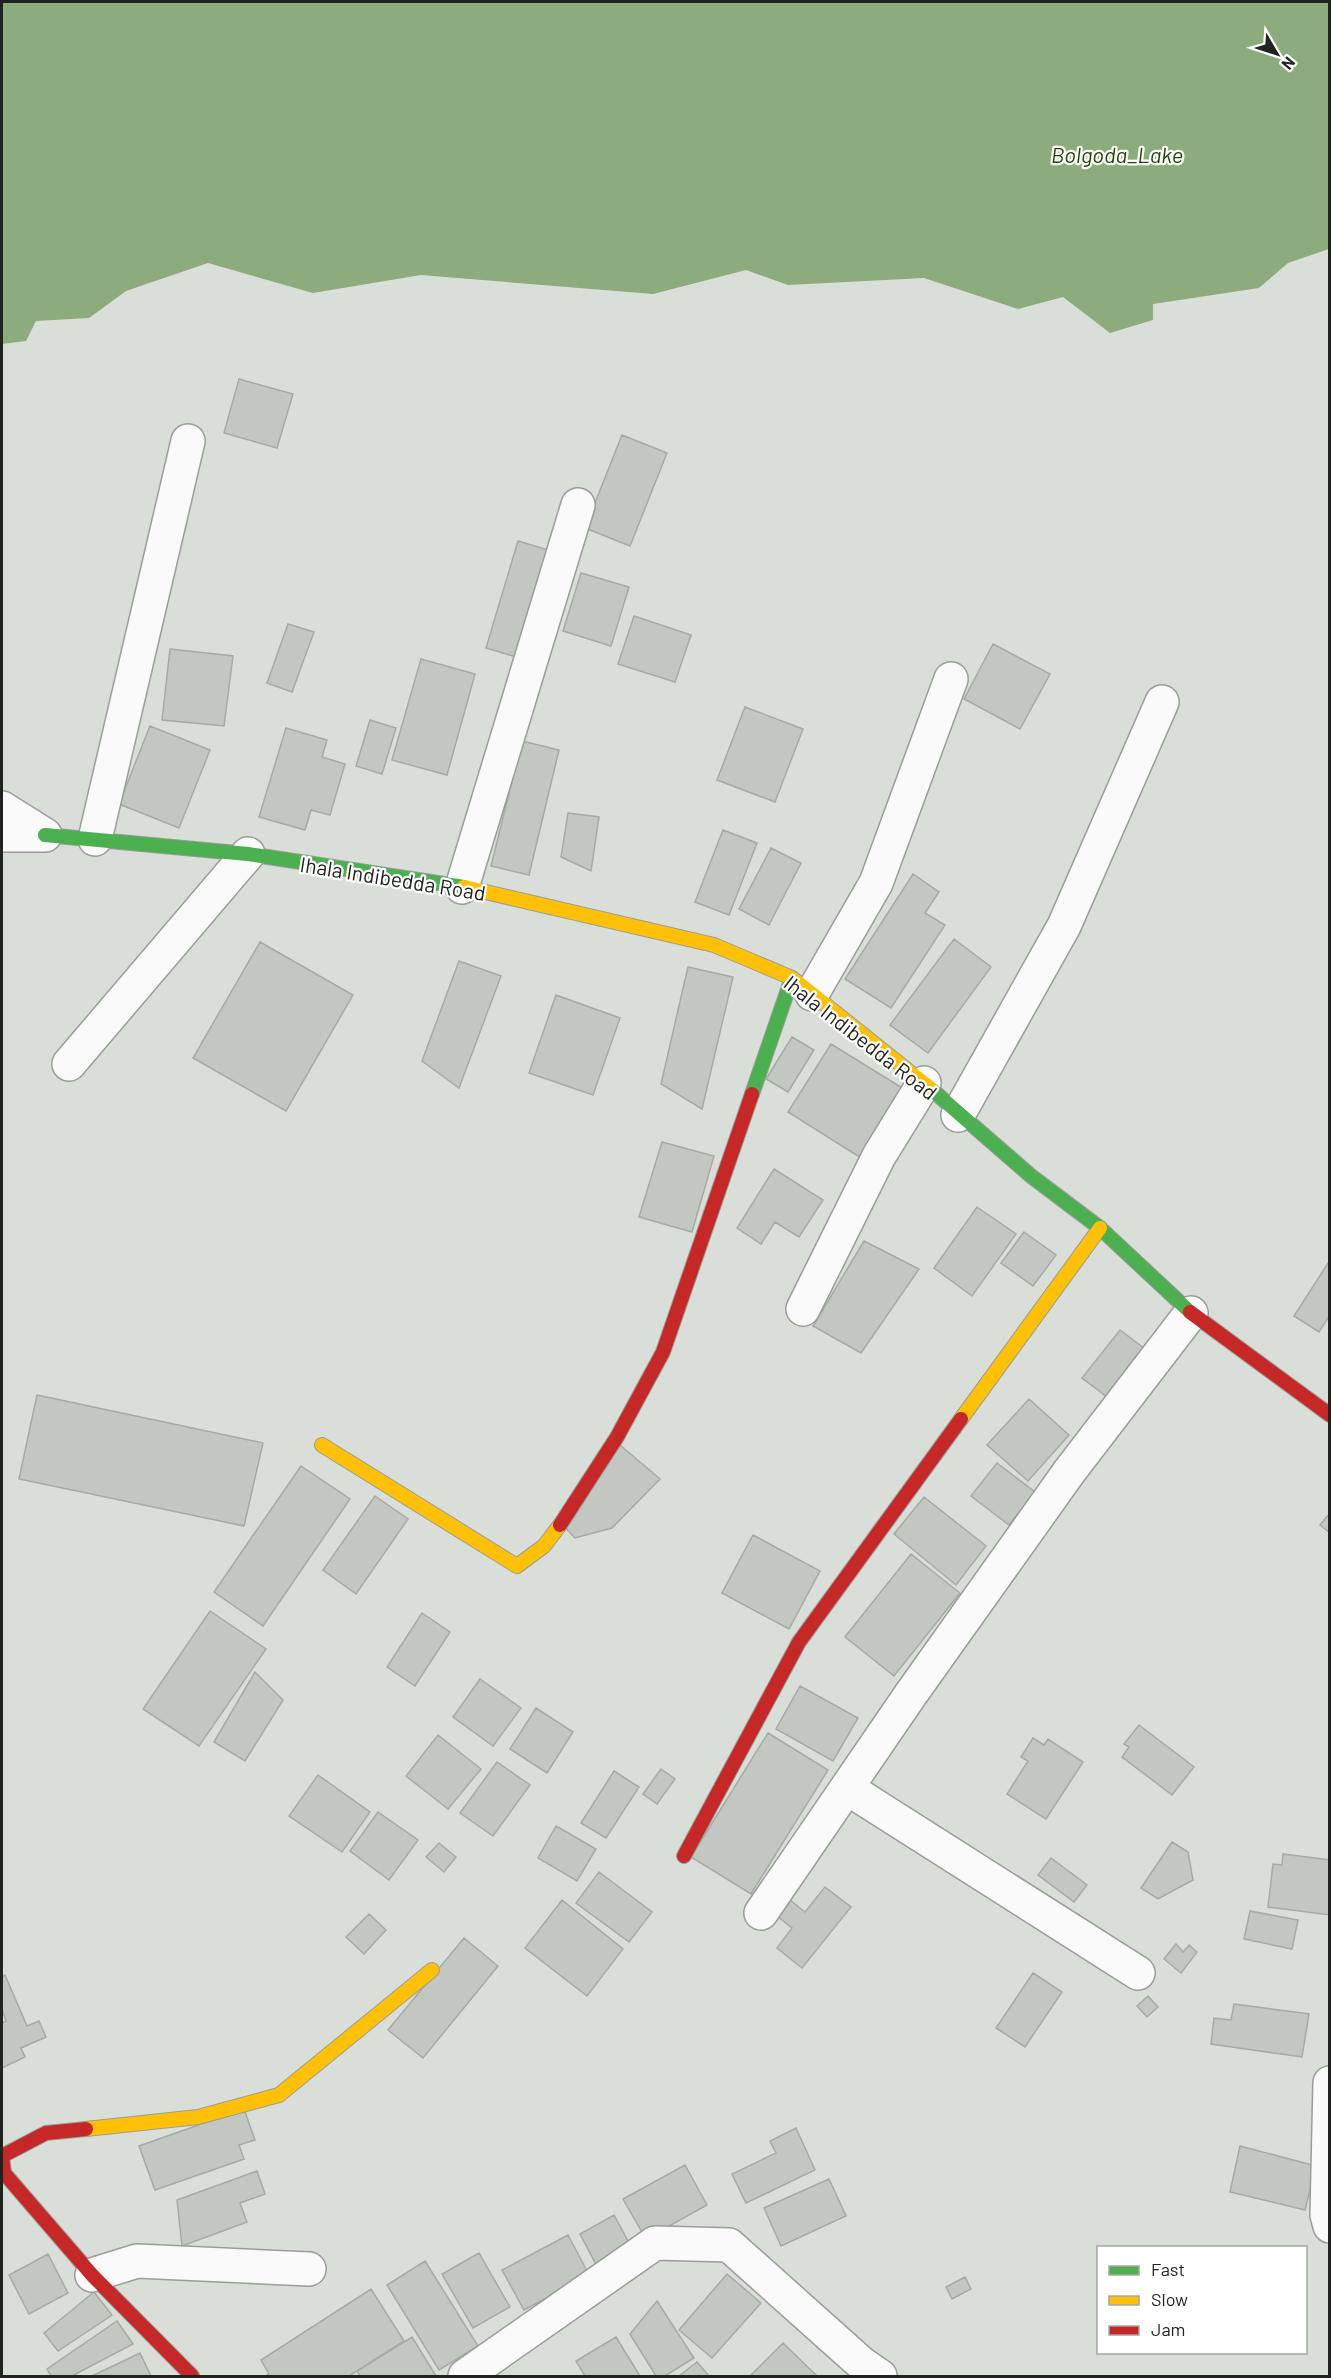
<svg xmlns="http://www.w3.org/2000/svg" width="1331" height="2378" font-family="Barlow,sans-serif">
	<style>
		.water { fill: #8cac7e }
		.building { fill: #c3c7c2; stroke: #a6aaa5; stroke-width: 1.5 }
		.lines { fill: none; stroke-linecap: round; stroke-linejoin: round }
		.street-casing { stroke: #9a9d99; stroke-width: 36 }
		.fast-casing { stroke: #9a9d99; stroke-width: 16 }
		.slow-casing { stroke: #9a9d99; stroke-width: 16 }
		.jam-casing { stroke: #9a9d99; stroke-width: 16 }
		.street { stroke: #f9faf9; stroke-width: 33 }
		.fast { stroke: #4caf50; stroke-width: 14 }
		.slow { stroke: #ffc107; stroke-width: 14 }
		.jam { stroke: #c62828; stroke-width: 14 }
		.labels { text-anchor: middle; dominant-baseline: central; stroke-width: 4.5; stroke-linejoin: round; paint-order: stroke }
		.street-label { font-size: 21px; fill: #20241f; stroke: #fff }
		.water-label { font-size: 22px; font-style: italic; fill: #1e4800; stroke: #fff }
	</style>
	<rect width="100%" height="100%" fill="#d9ded8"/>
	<path class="water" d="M2,2H1329V249L1288,263L1259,288L1153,304V320L1110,333L1063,297L1018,309L924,278L788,285L746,270L653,294L421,275L313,293L208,263L126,291L89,318L36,321L26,341L2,344Z"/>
	<path class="building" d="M239,379L293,394L277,448L224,433Z
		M622,435L667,453L630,546L585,528Z
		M518,541L555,552L523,659L486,648Z
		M581,573L629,587L611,646L563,631Z
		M634,616L691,635L675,682L618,664Z
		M288,624L314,632L292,692L267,683Z
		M993,644L1050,674L1020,729L964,699Z
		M170,649L233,656L224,726L162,720Z
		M421,659L475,674L447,775L392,760Z
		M745,707L803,729L775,802L717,780Z
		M370,720L396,728L382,774L356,766Z
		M150,726L210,750L179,828L119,804Z
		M286,728L327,740L322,757L345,764L330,815L311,810L305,830L259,817Z
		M522,741L559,750L529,875L491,866Z
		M568,813L599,817L591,871L561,857Z
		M723,830L757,843L729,915L695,902Z
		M771,848L801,863L769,925L739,909Z
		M913,874L939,892L925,913L945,925L891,1008L845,979Z
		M954,939L991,967L928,1053L890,1025Z
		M260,942L353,995L286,1111L193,1058Z
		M459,961L501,976L459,1088L422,1061Z
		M688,967L733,977L702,1109L661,1084Z
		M556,995L620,1018L593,1095L529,1073Z
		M792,1037L814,1050L788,1092L766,1079Z
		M831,1044L904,1089L861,1158L788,1112Z
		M662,1142L714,1156L692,1232L639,1217Z
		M774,1169L823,1200L799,1237L775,1222L761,1244L737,1228Z
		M977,1207L1016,1234L972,1296L934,1268Z
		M1024,1232L1056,1255L1033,1286L1001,1263Z
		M864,1241L919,1269L861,1353L813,1326Z
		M1330,1260V1315L1319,1332L1294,1316Z
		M1120,1330L1149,1352L1111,1400L1082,1378Z
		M37,1395L263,1443L244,1526L19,1479Z
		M1029,1399L1069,1435L1028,1481L987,1445Z
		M620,1445L660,1479L612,1528L575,1538L562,1524Z
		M997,1463L1035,1492L1009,1525L971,1496Z
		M301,1466L350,1499L263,1626L214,1592Z
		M375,1496L408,1519L356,1594L323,1570Z
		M924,1497L986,1546L956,1585L894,1534Z
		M1330,1513V1533L1320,1525Z
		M753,1535L820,1571L789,1629L722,1593Z
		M911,1554L960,1593L894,1676L845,1637Z
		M210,1611L266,1649L199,1746L143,1709Z
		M422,1613L450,1632L415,1686L387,1667Z
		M255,1672L283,1700L245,1761L214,1742Z
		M480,1679L521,1708L493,1746L453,1717Z
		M800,1686L858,1718L833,1761L776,1729Z
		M536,1708L573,1732L547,1773L510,1749Z
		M1139,1725L1194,1767L1172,1795L1122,1757L1129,1747L1124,1744Z
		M768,1733L828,1770L751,1894L691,1857Z
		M438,1735L481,1769L448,1809L406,1776Z
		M1033,1738L1044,1745L1048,1739L1083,1762L1046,1819L1007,1794L1028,1761L1021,1757Z
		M497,1762L530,1785L493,1836L460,1813Z
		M661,1769L675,1779L657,1804L643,1794Z
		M614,1771L639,1787L606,1838L581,1823Z
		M318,1775L370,1812L342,1852L289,1816Z
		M378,1812L418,1840L389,1880L350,1851Z
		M556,1826L596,1849L577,1881L538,1858Z
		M1172,1842L1188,1852L1193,1880L1158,1899L1141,1888Z
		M439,1843L456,1857L444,1872L426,1857Z
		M1283,1854L1330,1860V1915L1268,1907L1273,1864L1282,1865Z
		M1051,1858L1087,1885L1074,1902L1038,1875Z
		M599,1872L652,1912L629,1942L576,1903Z
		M825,1887L851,1907L802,1968L777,1948L792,1928L767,1908L780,1892L805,1912Z
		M562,1900L623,1949L587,1996L525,1948Z
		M1250,1911L1298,1920L1292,1949L1244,1939Z
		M369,1914L386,1930L364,1954L346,1937Z
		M464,1938L498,1966L423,2058L388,2030Z
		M1176,1944L1183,1952L1189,1945L1197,1952L1181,1973L1164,1959Z
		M1033,1973L1062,1992L1025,2047L996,2028Z
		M5,1975L27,2026L39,2021L46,2037L21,2048L25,2057L2,2068V2023L6,2021L2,2009V1977Z
		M1148,1996L1158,2007L1147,2017L1137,2006Z
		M1234,2004L1309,2014L1302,2057L1211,2044L1214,2018L1231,2020Z
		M244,2109L255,2140L239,2145L244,2159L155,2190L139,2146Z
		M796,2128L815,2170L746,2203L732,2174L776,2153L770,2141Z
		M1240,2146L1316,2166L1305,2210L1230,2192Z
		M685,2165L707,2205L646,2239L623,2199Z
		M257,2171L265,2194L240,2203L247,2222L182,2246L177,2200Z
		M829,2179L846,2216L781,2246L764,2208Z
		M614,2215L635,2254L600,2272L580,2234Z
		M568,2235L589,2275L524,2310L502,2270Z
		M479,2253L510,2307L473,2328L442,2274Z
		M48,2254L68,2293L29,2314L9,2275Z
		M425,2261L478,2346L439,2370L387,2285Z
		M727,2274L761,2303L712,2358L679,2330Z
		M965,2277L971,2289L952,2299L946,2287Z
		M371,2289L404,2341L349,2376H265L269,2374L261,2360Z
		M94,2292L112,2315L58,2351L44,2333Z
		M657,2301L694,2358L665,2376H656L630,2334Z
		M117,2321L133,2344L72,2376H51L47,2369Z
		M412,2337L436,2376H360L357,2371Z
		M616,2337L640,2376H585L576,2361Z
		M783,2343L817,2376H750Z
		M140,2353L151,2376H92Z
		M697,2362L709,2376H679Z"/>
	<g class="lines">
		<defs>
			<path id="street" d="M2,808L45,835H2
				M95,839L188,441
				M462,887L578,505
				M812,994L876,883L951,679
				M69,1064L248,854
				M958,1115L1064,926L1162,702
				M803,1309L879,1156L924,1083
				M847,1788L1138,1973
				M761,1913L911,1694L1069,1472L1191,1313
				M1330,2083L1327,2215L1330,2226
				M92,2275L137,2261L309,2269
				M465,2376L655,2243L729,2245L861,2363L880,2376"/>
			<path id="fast" d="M45,835L248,854L464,887
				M931,1089L1031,1176L1100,1228L1190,1312
				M752,1094L792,978"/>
			<path id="slow" d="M464,887L714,945L792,978L931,1089
				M961,1419L1100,1228
				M322,1445L517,1566L544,1546L560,1525
				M86,2129L198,2117L279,2095L432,1970"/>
			<path id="jam" d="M1190,1312L1330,1415
				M560,1525L617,1437L663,1352L752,1094
				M684,1856L799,1642L961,1419
				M86,2129L46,2133L2,2156L4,2173L92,2275L192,2376"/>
		</defs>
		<use href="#street" class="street-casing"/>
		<use href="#fast" class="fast-casing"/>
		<use href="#slow" class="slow-casing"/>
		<use href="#jam" class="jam-casing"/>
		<use href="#street" class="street"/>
		<use href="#fast" class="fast"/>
		<use href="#slow" class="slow"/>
		<use href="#jam" class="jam"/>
	</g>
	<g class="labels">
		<g class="street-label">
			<text transform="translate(393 878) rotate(9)">Ihala Indibedda Road</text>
			<text transform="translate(861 1037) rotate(38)">Ihala Indibedda Road</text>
		</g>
		<g class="water-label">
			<text x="1117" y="154">Bolgoda_Lake</text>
		</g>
	</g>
	<rect width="1331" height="2378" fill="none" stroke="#20241f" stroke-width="6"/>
	<rect x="1097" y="2246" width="210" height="108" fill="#ffffff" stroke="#a6a7a5" stroke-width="1.5"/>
	<rect x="1109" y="2266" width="30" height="9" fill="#4caf50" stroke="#a6a7a5" stroke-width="1.5"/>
	<text x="1151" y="2276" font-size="18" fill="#20241f">Fast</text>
	<rect x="1109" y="2296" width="30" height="9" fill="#ffc107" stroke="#a6a7a5" stroke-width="1.5"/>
	<text x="1151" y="2306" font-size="18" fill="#20241f">Slow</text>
	<rect x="1109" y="2326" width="30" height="9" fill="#c62828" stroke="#a6a7a5" stroke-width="1.5"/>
	<text x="1151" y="2336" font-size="18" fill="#20241f">Jam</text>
	<g transform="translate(1277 54) rotate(129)" stroke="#ffffff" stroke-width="4.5" paint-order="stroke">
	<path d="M0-4.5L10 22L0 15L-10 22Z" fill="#20241f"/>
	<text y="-9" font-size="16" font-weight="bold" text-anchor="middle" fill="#20241f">N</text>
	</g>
</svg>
